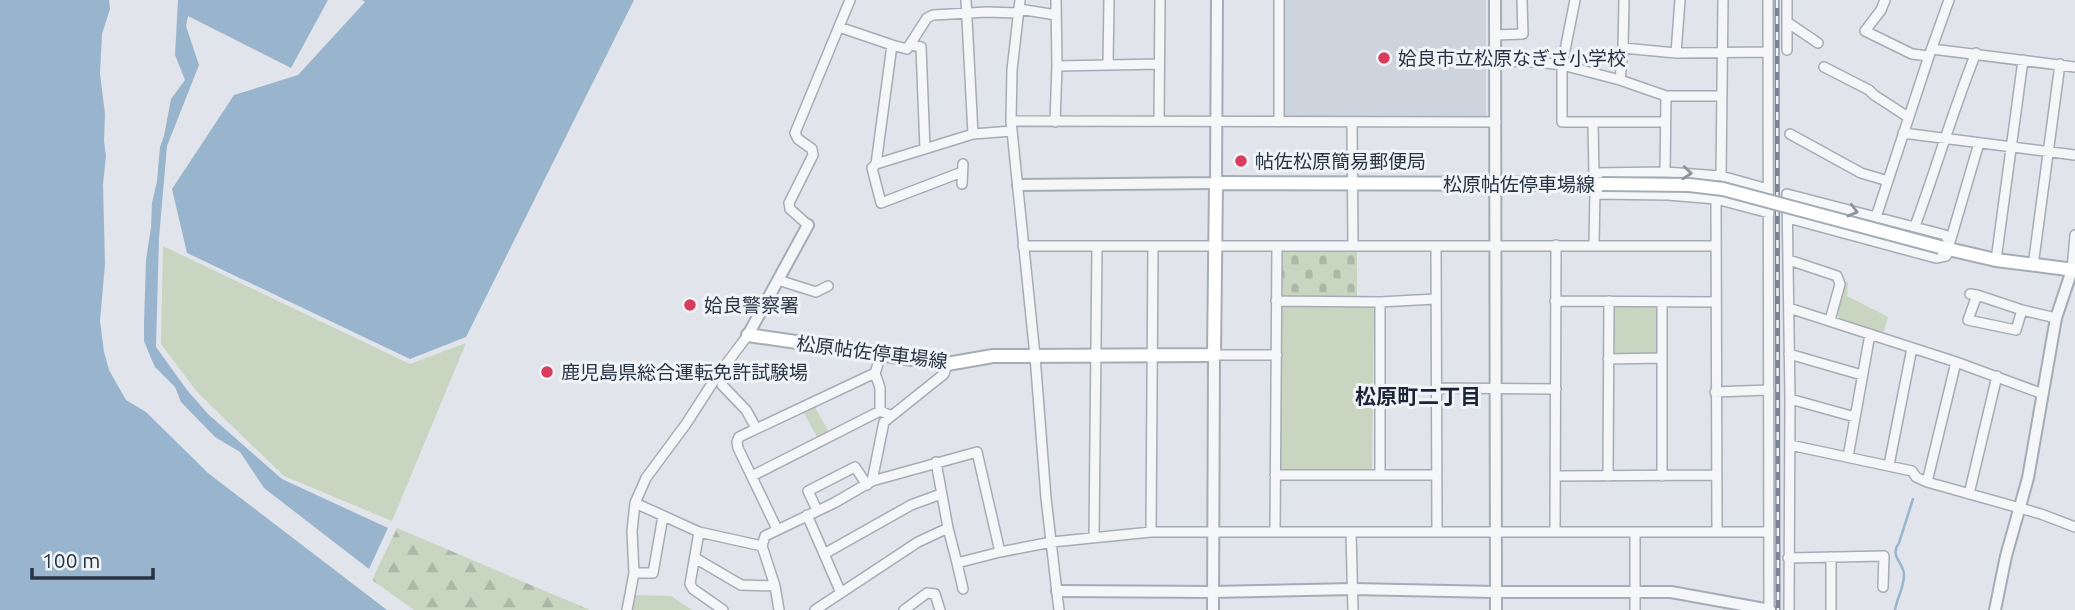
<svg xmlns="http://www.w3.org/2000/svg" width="2075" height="610" font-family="Ubuntu,'Noto Sans JP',sans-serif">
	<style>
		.built { fill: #ced4dd }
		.green { fill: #c7d5c1 }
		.forest { fill: url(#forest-firs) }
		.cemetery { fill: url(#cemetery-stones) }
		.water { fill: #99b4cd }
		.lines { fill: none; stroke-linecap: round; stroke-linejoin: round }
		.stream { stroke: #99b4cd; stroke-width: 2.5 }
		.minor-casing { stroke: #a6acb5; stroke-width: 12 }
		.tertiary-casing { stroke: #a6acb5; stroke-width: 14 }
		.secondary-casing { stroke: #a6acb5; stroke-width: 16 }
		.minor { stroke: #f4f6f8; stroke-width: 9 }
		.tertiary { stroke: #f4f6f8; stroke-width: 10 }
		.secondary { stroke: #fff; stroke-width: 12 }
		.rail-casing { stroke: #798595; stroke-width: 5 }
		.rail { stroke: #f0f4f8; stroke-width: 2.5; stroke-dasharray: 8; stroke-linecap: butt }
		.secondary-bridge-casing { stroke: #a6acb5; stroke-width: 16; stroke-linecap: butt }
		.secondary-bridge { stroke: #fff; stroke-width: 12 }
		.oneway { stroke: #8e949e }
		.poi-dot { fill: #d83d5b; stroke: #f0f4f8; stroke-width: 2.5 }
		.labels { text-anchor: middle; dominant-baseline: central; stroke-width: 6; stroke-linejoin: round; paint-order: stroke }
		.poi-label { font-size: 19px; fill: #283343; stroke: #f0f4f8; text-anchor: start }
		.street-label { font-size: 19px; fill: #283343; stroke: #f0f4f8 }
		.neighbourhood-label { font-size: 21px; font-weight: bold; fill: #1a2434; stroke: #f0f4f8 }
	</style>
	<defs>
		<pattern id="forest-firs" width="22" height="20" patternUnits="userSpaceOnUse" patternTransform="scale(1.75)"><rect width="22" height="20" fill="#c7d5c1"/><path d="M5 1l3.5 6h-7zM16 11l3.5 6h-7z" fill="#abb7a7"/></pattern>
		<pattern id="cemetery-stones" width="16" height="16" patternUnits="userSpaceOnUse" patternTransform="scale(1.75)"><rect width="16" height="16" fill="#c7d5c1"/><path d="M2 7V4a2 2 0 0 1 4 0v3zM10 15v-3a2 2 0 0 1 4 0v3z" fill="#abb7a7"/></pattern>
	</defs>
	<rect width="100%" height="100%" fill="#e1e5eb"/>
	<path class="built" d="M1283,0H1486V117H1282Z"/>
	<path class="green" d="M163,246L410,364L466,343L392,521L284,476L198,393L161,344Z
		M1842,279L1848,283L1847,296L1888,317L1883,334L1842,321L1836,314Z
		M1283,304H1371L1374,311L1372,469L1279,470L1280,310Z
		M1657,304L1656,353H1611L1612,305Z
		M815,407L829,433L818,439L804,413Z
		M633,595L671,596L692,610H628Z"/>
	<path class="forest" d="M397,528L590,610H414L372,580Z"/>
	<path class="cemetery" d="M1281,249H1357V298L1281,299Z"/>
	<path class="water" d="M0,0H109L110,9L102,34L100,74L105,114L104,141L106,156L103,184L105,264L100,321L104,352L109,370L126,400L146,412L208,473L387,610H0Z
		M178,0H328L291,68L188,16L186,26L199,65L167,146L159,238L156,347L187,390L208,414L282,479L388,528L369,569L264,488L240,452L215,437L181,402L175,387L155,367L150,356L144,341V323L146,260L151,227L152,203L157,181L160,147L164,136L171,99L185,80L175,55Z
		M362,0H634L466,337L410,359L187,253L172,189L234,95L298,75L365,2Z"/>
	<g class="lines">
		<path class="stream" d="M1895,610C1897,598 1904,587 1904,575C1904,563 1889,556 1899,543L1913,499"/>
		<defs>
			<path id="minor" d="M966,0L973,134
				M1020,0L1012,70L1011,121L1035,356L1046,498L1059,610
				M1575,0L1562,65V122H1665
				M1768,0L1769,610
				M1787,0V50
				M1885,0L1881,10L1865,31L1912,54L1929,56
				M1019,9L1056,15
				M1787,22L1818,43
				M839,27L892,45
				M1495,35L1523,34L1522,0
				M911,45L921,47L925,149
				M1623,48L1676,53L1768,52
				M1932,49L2075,67
				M1676,53L1680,0
				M1495,61L1537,62L1562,65L1620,80L1666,96H1722
				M1108,65L1109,0
				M1057,66L1159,64
				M1824,67L1869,90L1874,95L1908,117
				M1620,80L1623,48L1624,0
				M1159,120L1160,0
				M1011,121L1496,122
				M1055,122L1057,66L1056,0
				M1279,122V0
				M1352,122L1353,246
				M1593,122L1594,176
				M1012,131L973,134L876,164L892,45L907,49L927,18L933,15L987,12L1019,13
				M1903,133L2075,155
				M1790,134L1861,173L1888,181
				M876,164L872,168L881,203L962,172
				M1665,172L1666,96
				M1594,173L1665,172L1721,176L1768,189
				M1721,176L1723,0
				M962,184L963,164
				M1595,194L1668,195L1716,199L1769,213
				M1716,199L1717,532
				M1876,217L1929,56L1949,0
				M1788,218L1936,258L1946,256C1951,248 1951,243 1945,235L1787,194L1790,399L1789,610
				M808,225L790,209L789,203L813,155L812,149L798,139L795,133L850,0
				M1915,226C1936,169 1953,110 1976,53
				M1950,242L1979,143
				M1594,245L1595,190
				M1023,246H1715
				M1436,246L1437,532
				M1789,260L1837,276L1840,284L1830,320
				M1996,260L2023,60
				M2033,266L2060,64
				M2072,270L2075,235
				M778,280L816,292L828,286
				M1970,294L1977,295L2022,310L2056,318
				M1977,295L1968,320L2016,330L2022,310
				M1276,301L1380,302L1435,299
				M1555,301L1715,302
				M1789,308L1956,362L2043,394
				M1789,354L1862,375
				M1214,355H1277
				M1608,359L1662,358
				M875,373L880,388V411
				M722,385L746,410L756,428
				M1436,388L1556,389
				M1715,392L1769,390
				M1790,399L1855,417
				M1790,445L1912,471L1916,477L1927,482L2041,514L2075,527
				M1848,457L1870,334
				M936,462L948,528
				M1889,465L1912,348
				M1275,475H1435
				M1380,475V302
				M752,476L880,411L890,415
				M1556,476L1716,475
				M1608,476L1609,301
				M1662,476V302
				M872,481L884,422L944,374L947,364
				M1927,482L1956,362
				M1969,494L1997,376
				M635,503L699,532L762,546
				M817,510L808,491L855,467L867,485
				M807,515L841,593
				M777,529L738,448L737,442L739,437L875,373L881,355
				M699,532L690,584L693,589L723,610
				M1151,532L1153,246
				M1275,532L1277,247
				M1351,532L1353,610
				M1555,532L1556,245
				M1094,537L1097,246
				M824,554L911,505L941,494
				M695,558L741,585L775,586
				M1788,558L1884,556L1883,587
				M957,563L963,589
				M634,573H653L663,516
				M627,610L634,573L632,531L635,503L646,478L686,424L715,379L748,335
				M779,610L775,586L762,546L765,536L834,503L872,481L977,452L1000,552
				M815,610L918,542L948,528L957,563L1000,552L1052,542L1151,532H1769
				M904,610L927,593L935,594L940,610
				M1635,610V532
				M1831,610V557"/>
			<path id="tertiary" d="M1495,0L1496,610
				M1018,185L1216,183L1217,0
				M748,335L808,225
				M1057,591L1212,592L1353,589L1495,592H1671L1770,610
				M1213,610L1214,355
				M1995,610L2006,556L2028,478L2056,318L2072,270"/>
			<path id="secondary" d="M1940,247L1996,260L2075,270
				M748,335L947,364L993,356L1214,355L1216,183L1602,184"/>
		</defs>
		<use href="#minor" class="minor-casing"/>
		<use href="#tertiary" class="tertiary-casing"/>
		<use href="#secondary" class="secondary-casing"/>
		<use href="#minor" class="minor"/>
		<use href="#tertiary" class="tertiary"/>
		<use href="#secondary" class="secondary"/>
		<defs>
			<path id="rail" d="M1777,0L1778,610"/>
		</defs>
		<use href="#rail" class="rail-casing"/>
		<use href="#rail" class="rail"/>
		<defs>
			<path id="secondary-bridge" d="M1602,184L1689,185L1723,189L1940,247"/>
		</defs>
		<use href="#secondary-bridge" class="secondary-bridge-casing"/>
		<use href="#secondary-bridge" class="secondary-bridge"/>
	</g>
	<defs><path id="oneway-chevron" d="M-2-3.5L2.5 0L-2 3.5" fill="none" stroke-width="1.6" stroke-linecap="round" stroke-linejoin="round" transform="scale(1.75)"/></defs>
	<g class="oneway">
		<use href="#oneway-chevron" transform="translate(1687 173) rotate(5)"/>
		<use href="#oneway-chevron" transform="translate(1853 211) rotate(15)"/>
	</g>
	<g class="poi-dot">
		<circle cx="1384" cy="58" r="7"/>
		<circle cx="1241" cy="161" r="7"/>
		<circle cx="690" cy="305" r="7"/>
		<circle cx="547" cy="372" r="7"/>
	</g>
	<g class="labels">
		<g class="poi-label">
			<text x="1398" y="58">姶良市立松原なぎさ小学校</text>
			<text x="1255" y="161">帖佐松原簡易郵便局</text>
			<text x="704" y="305">姶良警察署</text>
			<text x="561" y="372">鹿児島県総合運転免許試験場</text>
		</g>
		<g class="street-label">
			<text x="1519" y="184">松原帖佐停車場線</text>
			<text transform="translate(872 352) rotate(7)">松原帖佐停車場線</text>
		</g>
		<g class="neighbourhood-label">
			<text x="1418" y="396">松原町二丁目</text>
		</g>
	</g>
	<path d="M32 568v10h121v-10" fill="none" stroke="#283343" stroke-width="3.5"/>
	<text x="42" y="568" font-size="21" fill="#283343" stroke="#f0f4f8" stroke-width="5" paint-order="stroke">100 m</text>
</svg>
